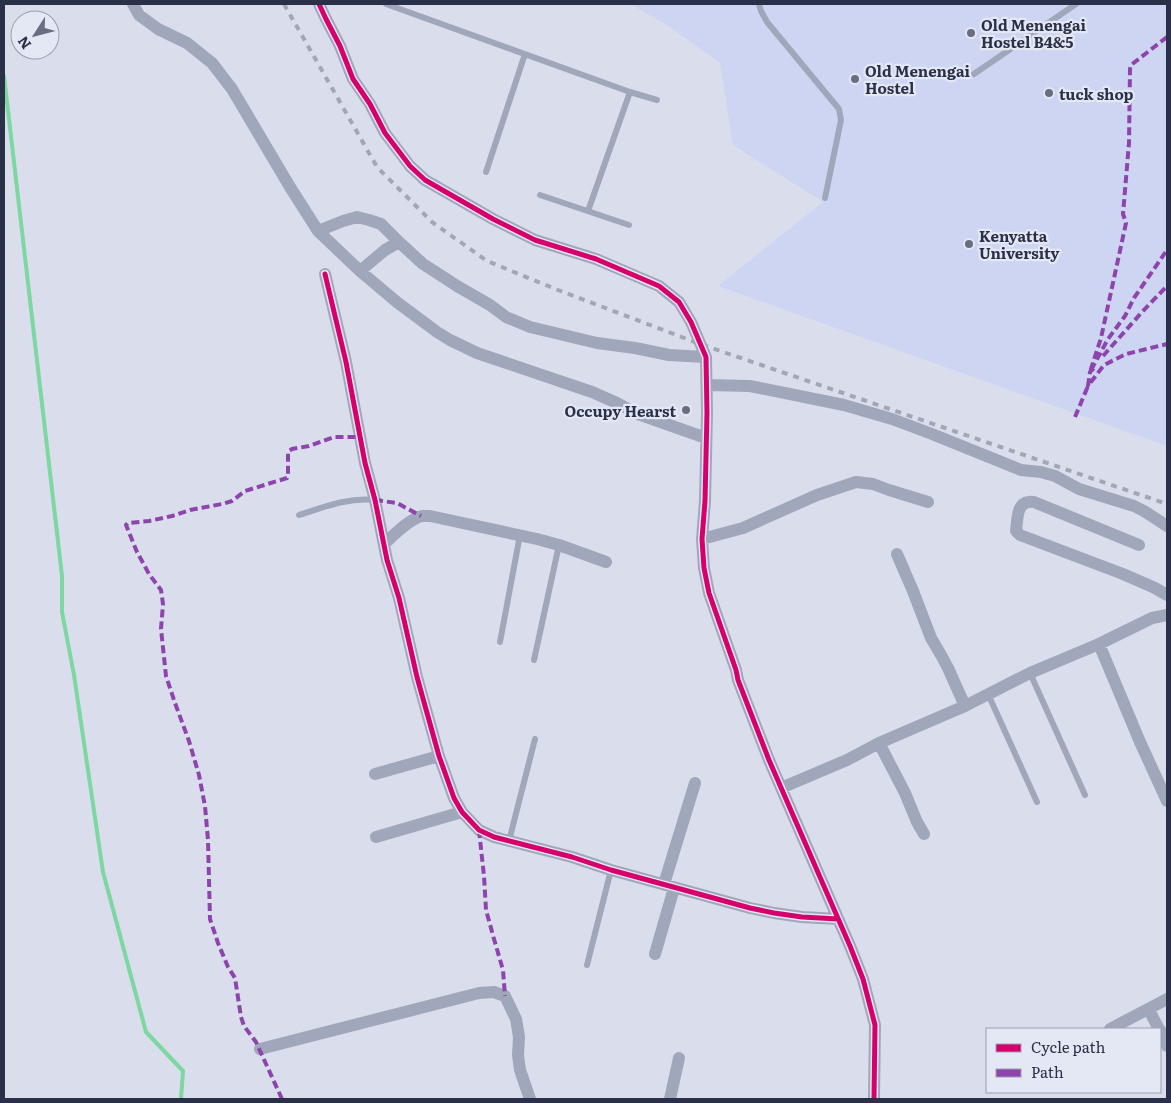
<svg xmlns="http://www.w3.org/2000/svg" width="1171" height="1103" font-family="Literata,serif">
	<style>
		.built { fill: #cdd5f2 }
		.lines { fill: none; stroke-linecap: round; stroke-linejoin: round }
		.stream { stroke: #7cd7a1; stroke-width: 4 }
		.lane { stroke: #a1a7ba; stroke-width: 6 }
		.street { stroke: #a1a7ba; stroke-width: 12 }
		.rail { stroke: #a2a7b6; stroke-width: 4; stroke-dasharray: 6 6; stroke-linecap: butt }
		.quiet { stroke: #8e44ad; stroke-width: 4; stroke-dasharray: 8 4; stroke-linecap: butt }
		.cycleway-casing { stroke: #e4e8f4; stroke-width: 8 }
		.cycleway { stroke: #d6006c; stroke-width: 5 }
		.poi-dot { fill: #686d81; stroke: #e4e8f4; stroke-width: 2 }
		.labels { text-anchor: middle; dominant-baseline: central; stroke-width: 4.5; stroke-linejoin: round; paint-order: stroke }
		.poi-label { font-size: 15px; font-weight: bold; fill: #2a3048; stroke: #e4e8f4; text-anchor: start }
	</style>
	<rect width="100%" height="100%" fill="#dadeec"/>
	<path class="built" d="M630,4H1167V446L718,286L823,202L733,145L720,63L667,25Z"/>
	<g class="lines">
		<path class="stream" d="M4,76L62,576V612L74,675L103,872L146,1032L183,1071L181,1099"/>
		<path class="lane" d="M386,4L630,92L657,100
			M759,4L761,11L767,22L839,109L841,120L825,198
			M974,74L1076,4
			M486,172L525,54
			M540,195L629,225
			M588,211L630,92
			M299,515C324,507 349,497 375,500
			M500,642L520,535
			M534,660L559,545
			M1030,673L1085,795
			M988,694L1037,802
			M509,841L535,739
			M587,965L611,870"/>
		<path class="street" d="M133,4L139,15L158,29L187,43L212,63L232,89L290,187L318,231L360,271L398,303L437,332L450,340L477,353L592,392L617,403L638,414L706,438
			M319,4L326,19L340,46L353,79L370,104L385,133L410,166L425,180L493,219L535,240L596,259L659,286L679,302L691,322L706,357L707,413L705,501L702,539L704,568L709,593L736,670L738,680L769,760L850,946L863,979L875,1025L874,1099
			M318,231L343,221L357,217L369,220L381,224L399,242L423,264L434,271L457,286L490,305L506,317L530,327L597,343L635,348L669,355L706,357
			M360,271L385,250L399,242
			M325,274L346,362L365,463L375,500L387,560L399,598L417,677L439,756L454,798L462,812L479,830L494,837L572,857L611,870L750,908L774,913L802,917L838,919
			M707,385L750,386L844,405L892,419L932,434L1021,470L1041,472L1055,476L1079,489L1134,506L1144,511L1167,526
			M702,539L743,528L817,495L856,482L873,484L889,490L928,502
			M384,544C394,535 409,519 422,516C424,516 427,516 430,516L537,539L559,545L606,562
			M1139,545L1034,502C1016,500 1018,517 1016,531L1020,535L1123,574L1155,588L1167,595
			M897,554L913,591L931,638L941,655L948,668L965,706
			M1099,644L1140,742L1167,801
			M879,743L905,793L917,822L924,834
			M375,774L439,756
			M781,788L847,760L879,743L965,706L1030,673L1099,644L1152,618L1167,615
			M376,837L462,812
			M664,884L695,783
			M655,954L674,888
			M1110,1029L1150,1008
			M1159,1029L1152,1016L1150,1008L1167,999
			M1160,1030L1167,1046
			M260,1049L479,993L494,992L505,996L516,1019L519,1037L518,1055L520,1070L530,1099
			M670,1099L679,1058"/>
		<path class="rail" d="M284,4L377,167L432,222L487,261L558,290L700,344L1167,504"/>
		<path class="quiet" d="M1167,37L1131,65L1130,69L1129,143L1123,214L1126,223L1101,338L1090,372L1108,339L1125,316L1134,298L1167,250
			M1103,356L1142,312L1167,286
			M1094,368L1090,372L1088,386L1104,365L1126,354L1167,344
			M1075,417L1088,386
			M375,500L397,503L421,516
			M479,830L484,876L486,910L494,939L503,970L505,996
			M282,1099L256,1042L244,1026L241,1017L235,978L228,967L218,943L210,919L208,840L205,806L199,775L189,741L175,703L166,676L161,629L163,604L161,590L149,574L137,552L126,525L128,523L149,521L172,516L190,510L222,504L232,501L245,491L287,478L288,476V453L289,451L292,449L309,446L334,437H359"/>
		<defs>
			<path id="cycleway" d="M319,4L326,19L340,46L353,79L370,104L385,133L410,166L425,180L493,219L535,240L596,259L659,286L679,302L691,322L706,357L707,413L705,501L702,539L704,568L709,593L736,670L738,680L769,760L850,946L863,979L875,1025L874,1099
				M325,274L346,362L365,463L375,500L387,560L399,598L417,677L439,756L454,798L462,812L479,830L494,837L572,857L611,870L750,908L774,913L802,917L838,919"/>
		</defs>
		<use href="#cycleway" class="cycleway-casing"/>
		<use href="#cycleway" class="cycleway"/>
	</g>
	<g class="poi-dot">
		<circle cx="971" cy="33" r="5"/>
		<circle cx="855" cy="79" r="5"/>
		<circle cx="1049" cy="93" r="5"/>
		<circle cx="969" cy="244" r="5"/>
		<circle cx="686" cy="410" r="5"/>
	</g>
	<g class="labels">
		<g class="poi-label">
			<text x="981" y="24">Old Menengai<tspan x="981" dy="17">Hostel B4&amp;5</tspan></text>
			<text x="865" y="70">Old Menengai<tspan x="865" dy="17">Hostel</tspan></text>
			<text x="1059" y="93">tuck shop</text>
			<text x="979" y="235">Kenyatta<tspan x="979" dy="17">University</tspan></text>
			<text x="676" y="410" text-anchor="end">Occupy Hearst</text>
		</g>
	</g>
	<rect width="1171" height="1103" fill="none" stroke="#2a3048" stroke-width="10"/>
	<rect x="986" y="1028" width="175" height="65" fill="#e4e8f4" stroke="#9a9eaf"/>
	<rect x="996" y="1044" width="25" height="8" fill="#d6006c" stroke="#9a9eaf"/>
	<text x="1031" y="1053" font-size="15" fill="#2a3048">Cycle path</text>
	<rect x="996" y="1069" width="25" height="8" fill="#8e44ad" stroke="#9a9eaf"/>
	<text x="1031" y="1078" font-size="15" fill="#2a3048">Path</text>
	<g transform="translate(35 35) rotate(234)"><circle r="24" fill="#e4e8f4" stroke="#9a9eaf"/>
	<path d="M0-4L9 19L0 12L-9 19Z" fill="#686d81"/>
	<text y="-8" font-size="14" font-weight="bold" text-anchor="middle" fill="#2a3048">N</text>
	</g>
</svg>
